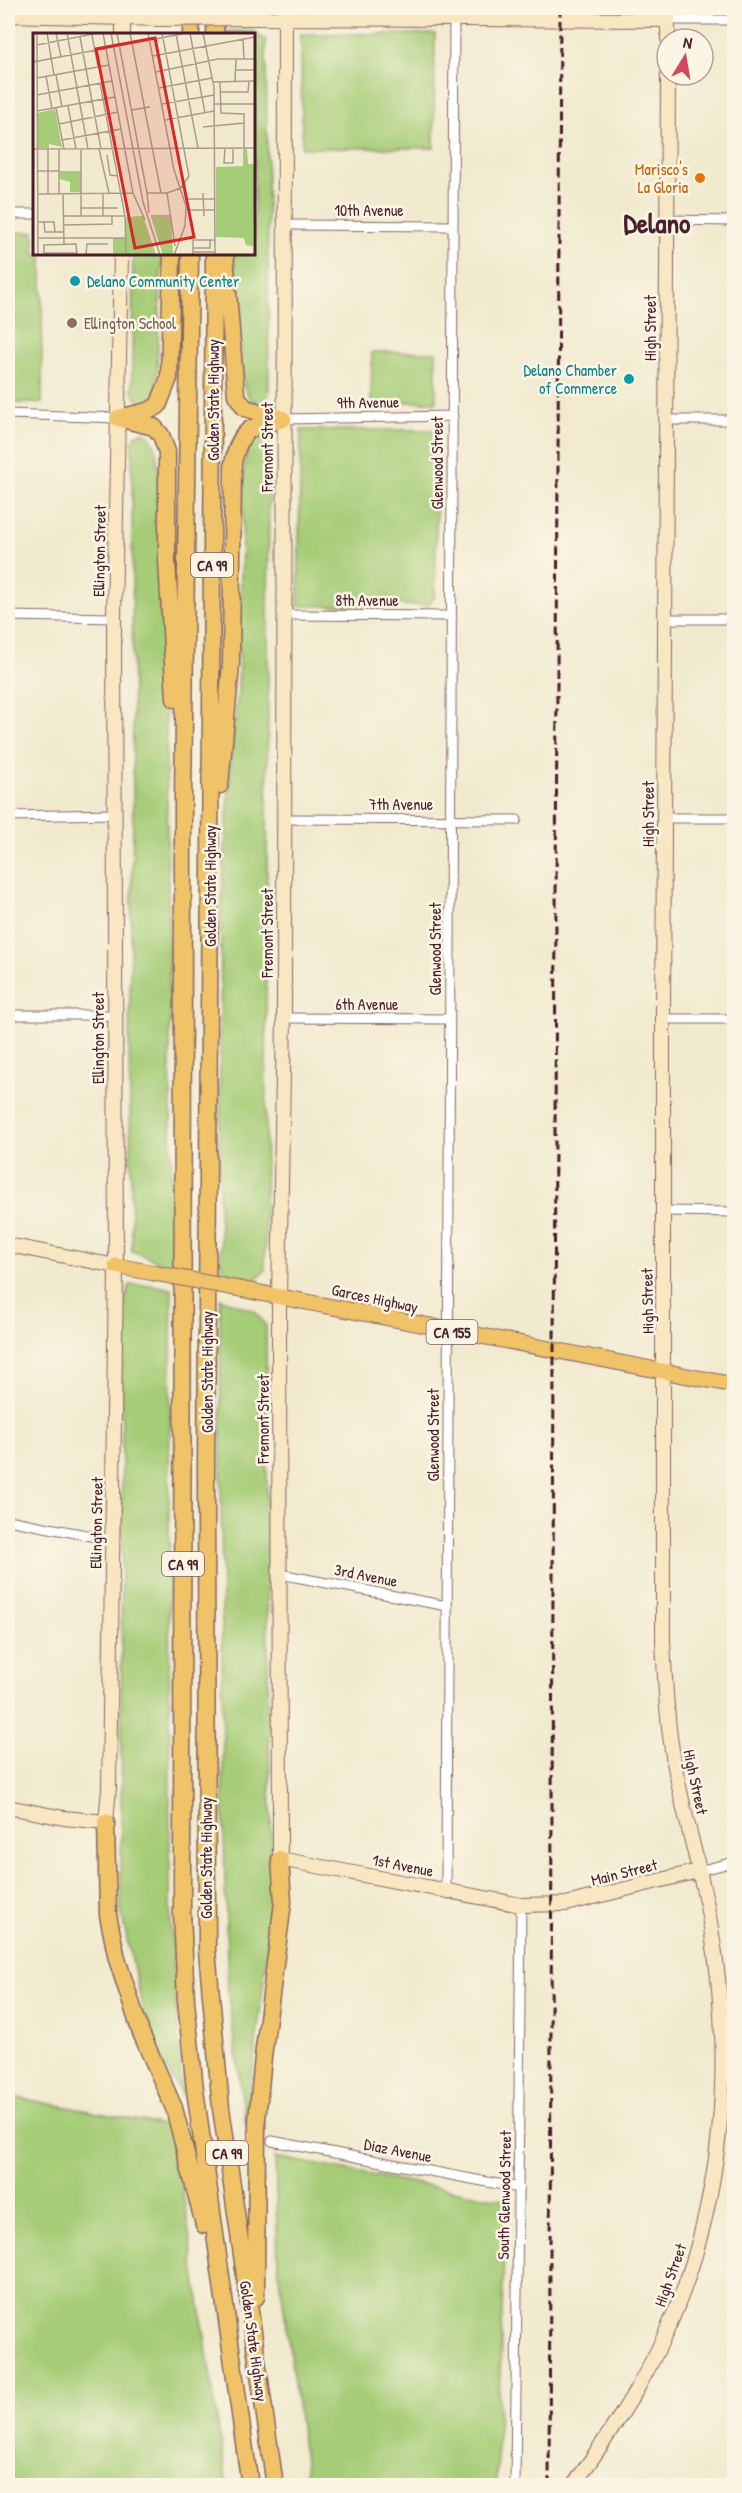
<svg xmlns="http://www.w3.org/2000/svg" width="742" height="2493" font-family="'Patrick Hand',sans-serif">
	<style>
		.green { fill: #a5cc76; stroke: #787650; stroke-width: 1.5 }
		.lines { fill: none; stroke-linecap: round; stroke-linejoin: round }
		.street-casing { stroke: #846664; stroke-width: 11 }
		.secondary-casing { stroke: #846664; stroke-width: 16 }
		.primary-casing { stroke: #846664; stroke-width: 17 }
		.highway-casing { stroke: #846664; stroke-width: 19 }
		.street { stroke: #fff; stroke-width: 9 }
		.secondary { stroke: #f9e7c3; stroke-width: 14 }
		.primary { stroke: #f1c369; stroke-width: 15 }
		.highway { stroke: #f1c369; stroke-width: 16 }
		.rail { stroke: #4a1f2b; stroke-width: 3; stroke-dasharray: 9 4.5; stroke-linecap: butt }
		.secondary-bridge-casing { stroke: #846664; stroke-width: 16; stroke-linecap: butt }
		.primary-bridge-casing { stroke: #846664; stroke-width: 17; stroke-linecap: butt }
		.secondary-bridge { stroke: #f9e7c3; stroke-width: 14 }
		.primary-bridge { stroke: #f1c369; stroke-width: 15 }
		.food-dot { fill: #e8710a; stroke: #fcf5e5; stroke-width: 2 }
		.culture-dot { fill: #0f9aa8; stroke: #fcf5e5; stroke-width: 2 }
		.education-dot { fill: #8d6e63; stroke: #fcf5e5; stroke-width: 2 }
		.labels { text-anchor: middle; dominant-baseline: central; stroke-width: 5; stroke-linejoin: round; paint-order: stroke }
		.shield { fill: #fcf5e5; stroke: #7f5f63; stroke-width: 1.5 }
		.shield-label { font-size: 15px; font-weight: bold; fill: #4a1f2b }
		.food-label { font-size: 16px; fill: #c56008; stroke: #fcf5e5; text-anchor: end }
		.street-label { font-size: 16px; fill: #4a1f2b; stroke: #fcf5e5 }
		.culture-label { font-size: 16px; fill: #0d838f; stroke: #fcf5e5; text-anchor: start }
		.education-label { font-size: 16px; fill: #785e54; stroke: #fcf5e5; text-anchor: start }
		.town-label { font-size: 28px; font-weight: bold; fill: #4a1f2b; stroke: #fcf5e5 }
		.inset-road { fill: none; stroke: #ae998d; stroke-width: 1.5 }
		.view { fill: #d62828; fill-opacity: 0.15; stroke: #d62828; stroke-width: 3 }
		.inset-edge { fill: none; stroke: #4a1f2b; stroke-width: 3 }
	</style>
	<rect width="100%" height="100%" fill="#fcf5e5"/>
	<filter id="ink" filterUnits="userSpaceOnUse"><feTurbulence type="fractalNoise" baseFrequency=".0167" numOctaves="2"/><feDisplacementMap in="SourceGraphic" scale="12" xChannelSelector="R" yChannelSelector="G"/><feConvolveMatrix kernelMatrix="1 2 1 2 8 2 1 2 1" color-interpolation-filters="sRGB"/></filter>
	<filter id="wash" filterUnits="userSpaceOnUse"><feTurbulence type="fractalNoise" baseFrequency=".008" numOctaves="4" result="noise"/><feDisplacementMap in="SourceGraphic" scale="24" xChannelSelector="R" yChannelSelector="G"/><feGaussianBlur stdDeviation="1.35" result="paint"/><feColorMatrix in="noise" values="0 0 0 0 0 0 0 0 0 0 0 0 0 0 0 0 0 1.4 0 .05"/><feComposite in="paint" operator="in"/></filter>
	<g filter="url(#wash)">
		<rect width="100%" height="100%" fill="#f1eacf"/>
		<path class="green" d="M225,31H254L266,41L269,394C265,402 261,403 252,401L244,388L234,254H254V34H226Z
			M301,34H435L434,148H302Z
			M8,232H34V254H42V403H8Z
			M133,254H162L156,393L152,400L144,403L137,400L132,391Z
			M372,352H436V402H371Z
			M301,430H432L438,435L435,597L428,605L298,606Z
			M142,432L150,436L156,449L160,485L165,667L173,1267L132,1251L129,1042L133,831L132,443L136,435Z
			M257,438L265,440L269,444L265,1271L253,1281L234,1279L222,1274L219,1209L221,909L231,756L238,690L244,474C245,460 245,446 257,438Z
			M129,1285H152L172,1289L169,1481L170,1906L182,2096L161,2058L143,2009L121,1912L122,1314Z
			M220,1298L255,1311L266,1326L268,1686L273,1907L246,2125L228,1995L223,1798Z
			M8,2096L173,2127L227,2485H8Z
			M275,2157L506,2200L496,2485H308L278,2265Z"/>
	</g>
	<g filter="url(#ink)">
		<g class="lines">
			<defs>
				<path id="street" d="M668,20H734
					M8,214H34
					M668,220L734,221
					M285,225L453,226
					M8,414L118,418
					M283,419L453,416
					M667,420H734
					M283,615L452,616
					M8,616L114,618
					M666,619H734
					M8,816L114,814
					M664,818H734
					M284,819L517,820
					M8,1015H115
					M284,1018L450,1019
					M663,1019H734
					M663,1211L734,1212
					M8,1520L112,1540
					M280,1574L447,1606
					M698,1871L734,1862
					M446,1890L454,8
					M722,2014L734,2016
					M272,2141L519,2188
					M515,2486L521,1905"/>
				<path id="secondary" d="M123,8V34
					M285,8L284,1018L279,1296L280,1859L521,1905L566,1904L698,1871
					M8,15L162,19
					M245,18L668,20
					M668,39V8
					M8,1245L116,1266
					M8,1807L64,1818L106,1822L109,1788L116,1266L114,618L121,254
					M573,2486C606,2439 639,2391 663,2339C724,2209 735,2063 710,1922C700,1864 681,1808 672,1750C666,1714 665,1677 663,1641V1019L668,75"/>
				<path id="primary" d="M116,1266L154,1273
					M240,1289L734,1385"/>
				<path id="highway" d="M191,34V8
					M215,34L216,8
					M190,254L183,798L182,1913L186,2001L195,2090L250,2486
					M214,254L206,1470L207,1950L221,2108L275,2486
					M225,254L236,395L245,408L280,418
					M118,418L154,427L161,435L167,452V561L175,699
					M118,418L148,411L158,406L169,378L172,254
					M220,785L231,664L233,463C241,427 250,427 283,419
					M106,1822L108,1915L117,1959L141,2033L174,2108L204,2225
					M256,2297L257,2120L263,2057L283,1902L280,1859"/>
			</defs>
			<use href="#street" class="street-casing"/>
			<use href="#secondary" class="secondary-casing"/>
			<use href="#primary" class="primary-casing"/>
			<use href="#highway" class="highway-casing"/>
			<use href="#street" class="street"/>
			<use href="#secondary" class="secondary"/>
			<use href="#primary" class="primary"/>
			<use href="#highway" class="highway"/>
			<path class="rail" d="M549,2486L560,8"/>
			<defs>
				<path id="secondary-bridge" d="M162,19L245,18"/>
				<path id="primary-bridge" d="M154,1273L240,1289"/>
			</defs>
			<use href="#secondary-bridge" class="secondary-bridge-casing"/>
			<use href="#primary-bridge" class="primary-bridge-casing"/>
			<use href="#secondary-bridge" class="secondary-bridge"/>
			<use href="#primary-bridge" class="primary-bridge"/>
		</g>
	</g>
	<circle class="food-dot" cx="700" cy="178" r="6"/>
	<g class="culture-dot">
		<circle cx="75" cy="281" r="6"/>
		<circle cx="629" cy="379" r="6"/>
	</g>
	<circle class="education-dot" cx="72" cy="323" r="6"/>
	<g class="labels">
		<g class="shield">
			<rect x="191" y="553" width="42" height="24" rx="4.5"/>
			<rect x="426.5" y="1320" width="51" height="24" rx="4.5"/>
			<rect x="162" y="1552" width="42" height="24" rx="4.5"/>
			<rect x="206" y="2141" width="42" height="24" rx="4.5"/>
		</g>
		<g class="shield-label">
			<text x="212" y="565">CA 99</text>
			<text x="452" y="1332">CA 155</text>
			<text x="183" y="1564">CA 99</text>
			<text x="227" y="2153">CA 99</text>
		</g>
		<g class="food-label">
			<text x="688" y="169">Marisco's<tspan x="688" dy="18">La Gloria</tspan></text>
		</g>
		<g class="street-label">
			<text x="369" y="210">10th Avenue</text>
			<text transform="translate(650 328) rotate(-90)">High Street</text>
			<text transform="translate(213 400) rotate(-90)">Golden State Highway</text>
			<text transform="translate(368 402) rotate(-1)">9th Avenue</text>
			<text transform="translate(267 447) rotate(-90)">Fremont Street</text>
			<text transform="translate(437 463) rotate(-90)">Glenwood Street</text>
			<text transform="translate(99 551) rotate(-89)">Ellington Street</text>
			<text x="367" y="600">8th Avenue</text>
			<text x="401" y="804">7th Avenue</text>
			<text transform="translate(648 814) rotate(-90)">High Street</text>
			<text transform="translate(210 886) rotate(-90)">Golden State Highway</text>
			<text transform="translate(267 933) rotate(-90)">Fremont Street</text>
			<text transform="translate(435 949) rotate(-90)">Glenwood Street</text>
			<text x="367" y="1004">6th Avenue</text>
			<text transform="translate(98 1038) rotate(-90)">Ellington Street</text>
			<text transform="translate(375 1298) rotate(12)">Garces Highway</text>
			<text transform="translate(647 1301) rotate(-91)">High Street</text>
			<text transform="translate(207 1372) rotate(-90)">Golden State Highway</text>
			<text transform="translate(263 1419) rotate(-90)">Fremont Street</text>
			<text transform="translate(433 1435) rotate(-90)">Glenwood Street</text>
			<text transform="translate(96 1523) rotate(-89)">Ellington Street</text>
			<text transform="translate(366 1575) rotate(11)">3rd Avenue</text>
			<text transform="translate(696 1782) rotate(78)">High Street</text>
			<text transform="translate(206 1858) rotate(-90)">Golden State Highway</text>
			<text transform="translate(403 1865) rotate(11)">1st Avenue</text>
			<text transform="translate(624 1872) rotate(-14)">Main Street</text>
			<text transform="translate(398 2150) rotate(11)">Diaz Avenue</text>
			<text transform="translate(504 2195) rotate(-89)">South Glenwood Street</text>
			<text transform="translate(670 2275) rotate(-70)">High Street</text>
			<text transform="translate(254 2341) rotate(82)">Golden State Highway</text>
		</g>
		<g class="culture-label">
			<text x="87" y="281">Delano Community Center</text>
			<text x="617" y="370" text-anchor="end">Delano Chamber<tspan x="617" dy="18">of Commerce</tspan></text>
		</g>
		<g class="education-label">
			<text x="84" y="323">Ellington School</text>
		</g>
		<g class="town-label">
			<text x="657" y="223">Delano</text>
		</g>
	</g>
	<g transform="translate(33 33)">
		<rect width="222" height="222" fill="#f1eacf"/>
		<path d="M22,76L29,114L16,111V115H5V80ZM210,116H214L215,131H222L220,213L213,212L211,205L183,204V134L210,133ZM27,138H48V159H37V149L27,146ZM110,183L123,222H80V205H92L93,184ZM118,184H138L140,222H130Z" fill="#a5cc76"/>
		<path class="inset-road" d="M4,0L5,222M14,0L21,42M23,0L28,24M34,0L55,116M78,0L110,169L127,222M84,0L114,160M97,0L128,160M115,0L141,137L153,173L152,193L141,222M129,0L156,143L148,155M157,0L172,80M170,0L181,54L182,222M143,1L165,115M59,2L65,34M47,4L68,116M210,6L211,26M4,12L65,0M120,23L222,4M0,29L154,0M203,37H222M123,39L185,26H222M23,42L29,74M13,43L19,76M4,45L76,32M187,48L188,80L211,81V115M202,48L203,26M180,49L222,48M67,50L92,183L93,222M126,55L179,45M188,59H215L216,48M4,62L79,48M129,71L181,62M181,71H222M35,73L43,116M23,75L31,116M98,77L117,74M4,78L82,64M132,87L181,78M26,91L85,79M170,94L211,90M29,107L88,96M192,115L191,130H200V115M0,116L222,115M15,116V161M48,116V183M66,116L76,160M74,122L77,142L85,143M4,138H26M26,160V116M70,160V183M100,160L112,187M114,160H134L148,155M114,160L116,180M134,160L142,213M170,160L171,183M5,161L100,160L70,0M30,161L31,211M152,166H182M48,175H85M157,177H182M31,183H92M118,183H138M5,189H21L22,199M11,189L12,199H31M31,192L79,191V183M5,205H94M160,215H177V207M160,219H182M11,220H44M11,222V212L43,211L44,222M53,222L54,211H75M160,222V207H182"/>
		<path class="view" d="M122,5L161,204L102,215L63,16Z"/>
		<rect width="222" height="222" class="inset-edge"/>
	</g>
	<rect width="742" height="2493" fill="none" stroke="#fcf5e5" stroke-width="30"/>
	<g transform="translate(685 57) rotate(11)"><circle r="28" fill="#fcf5e5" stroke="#b59f9b" stroke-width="1.5"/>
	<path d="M0-4.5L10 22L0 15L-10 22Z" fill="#d1495b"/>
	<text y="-9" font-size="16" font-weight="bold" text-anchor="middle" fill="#4a1f2b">N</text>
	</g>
</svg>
